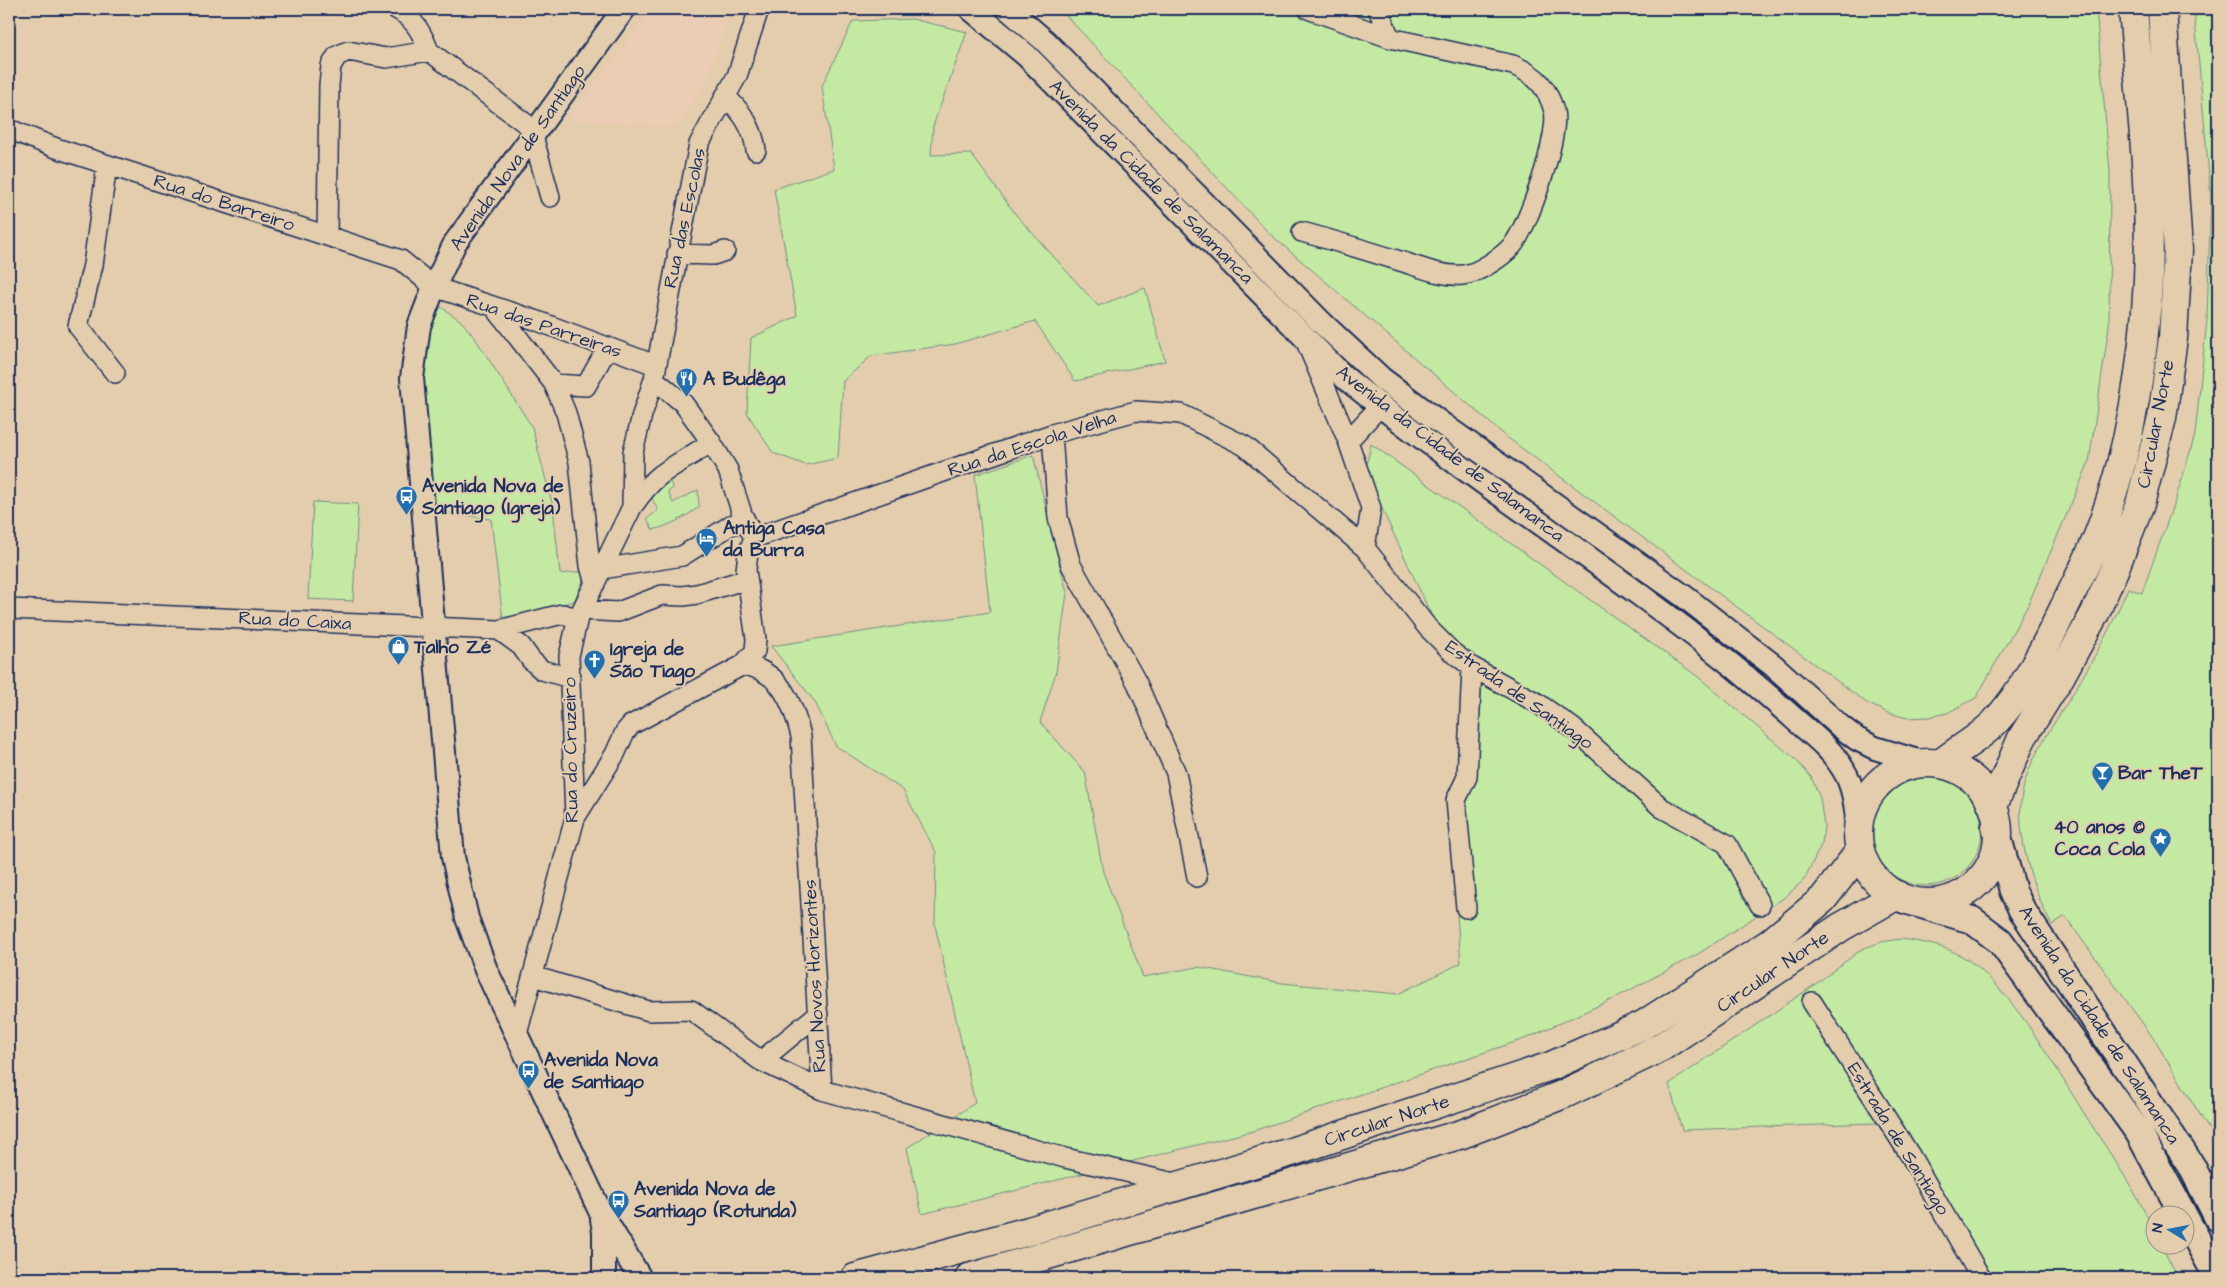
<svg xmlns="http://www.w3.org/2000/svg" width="2227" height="1287" font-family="'Architects Daughter',sans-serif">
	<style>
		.built { fill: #ebccb4 }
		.green { fill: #c4e9a3; stroke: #708c80 }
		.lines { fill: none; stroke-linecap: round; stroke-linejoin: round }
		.minor-casing { stroke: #1b2f5e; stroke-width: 22 }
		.tertiary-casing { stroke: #1b2f5e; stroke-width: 26 }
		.secondary-casing { stroke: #1b2f5e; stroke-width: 30 }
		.primary-casing { stroke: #1b2f5e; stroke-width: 31 }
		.minor { stroke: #e4cdad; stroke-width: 19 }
		.tertiary { stroke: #e4cdad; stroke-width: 22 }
		.secondary { stroke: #e4cdad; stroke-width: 26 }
		.primary { stroke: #e4cdad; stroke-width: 28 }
		.labels { text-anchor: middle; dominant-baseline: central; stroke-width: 4; stroke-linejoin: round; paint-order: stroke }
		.street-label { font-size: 19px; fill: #1b2f5e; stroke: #e4cdad }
		.poi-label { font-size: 19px; font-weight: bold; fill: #1b2f5e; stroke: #e4cdad; text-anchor: start }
	</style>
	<rect width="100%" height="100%" fill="#e4cdad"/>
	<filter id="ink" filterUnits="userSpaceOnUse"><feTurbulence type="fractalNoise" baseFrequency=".02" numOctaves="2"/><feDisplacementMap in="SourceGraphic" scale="10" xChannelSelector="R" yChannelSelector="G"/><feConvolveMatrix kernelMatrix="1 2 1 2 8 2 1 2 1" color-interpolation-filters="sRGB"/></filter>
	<g filter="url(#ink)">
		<path class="built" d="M652,9H731L704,85L677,128L568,120Z"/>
		<path class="green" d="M1060,9H2096L2110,172L2109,326L2089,462L2027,607L1976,698L1947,713L1929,717L1908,718L1888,713L1867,703L1508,438L1270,234Z
			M2194,9H2218V1144L2154,1039L2065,916L2052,925C2033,892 2015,832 2022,794C2030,754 2055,724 2075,690C2095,657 2113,624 2128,588L2142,593L2180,486L2195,435L2207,320L2211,198Z
			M912,19L967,32L933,126L931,155L971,154L1017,216L1098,306L1145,288L1165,361L1075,381L1035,321L955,344L871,356L843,381L838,458L806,465L773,453L747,413L751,338L797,316L774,189L834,169L822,86L853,21Z
			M441,307L461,321L475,338L532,427L553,507L560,574L587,571L574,601L503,620L491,519L449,513L433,514L422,383L430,325Z
			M1371,444L1697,676L1795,759L1811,777L1820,798L1824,826L1822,843L1804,880L1785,897L1698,954L1613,999L1527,1038L1253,1131L922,1214L907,1148L975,1103L935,925L936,852L903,790L836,746L815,702L771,646L990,612L975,475L1033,455L1067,593L1056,672L1040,722L1085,772L1103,872L1143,977L1198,967L1282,983L1398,994L1461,963L1457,915L1476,908L1464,802L1478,664L1436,625L1377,498L1366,468Z
			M666,475L673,488L668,492L673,503L698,490L699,507C684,518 671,525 653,530L647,519L658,510L648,491Z
			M313,502L358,504L353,601L308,599Z
			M1870 830a56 56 0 1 1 112 0a56 56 0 1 1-112 0Z
			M1900,939C1932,943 1959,949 1983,972C2025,1011 2058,1073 2089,1121C2111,1156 2137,1191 2153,1230C2155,1234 2154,1240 2154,1244L2161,1245L2178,1278H1989L1901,1122L1682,1130L1669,1084L1813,986L1862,949L1881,942Z"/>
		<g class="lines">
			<defs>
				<path id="minor" d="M396,9C414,18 422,33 429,51
					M1378,9L1390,38
					M725,96C742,112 753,127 756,150
					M9,129L56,148L401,260L434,287L535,320L655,365
					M533,136L550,197
					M107,165L93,265L78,326L115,373
					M1302,232C1335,241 1368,251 1400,261C1420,267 1442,277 1463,275C1477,274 1502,257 1512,246C1528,228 1560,134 1554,111C1547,86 1536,75 1513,65L1390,38L1308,9
					M327,236L329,85L331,66L337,56L348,51L386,58L429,51L537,132
					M677,254L713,255L725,251
					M496,309L554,384L566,413L579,462L590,566L595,584
					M1306,342L1348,441L1371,508L1365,548
					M654,379L683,403L711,442L728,470L742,514L754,538
					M554,384L586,386L608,347
					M1052,434L1058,518L1071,565L1137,683L1176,773L1197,877
					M1348,441L1380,406
					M632,507C640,496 647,486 658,477C674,464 694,455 711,442
					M754,538L1052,434L1136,411L1181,414L1245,446L1365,548L1428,628L1452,652L1472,667L1539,704L1573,728L1662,808L1727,844L1760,905
					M602,569L682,556L731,525L745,521
					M9,609L499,630L562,614L578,618
					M582,610L618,612L662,595L683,596L697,594L747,579
					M499,630L521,646L531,660L542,670L570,678
					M743,665C780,670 793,703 801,736L822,1090
					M575,818L615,754L625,732L631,725L743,665L755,651L756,639L746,570L748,553L754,538
					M1466,908L1456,800L1467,777L1472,667
					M533,976L649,1011L691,1010L761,1061L822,1090L1065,1158L1179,1184
					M1812,1002L1910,1155L1981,1278
					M517,1034L575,818L569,656L578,618L632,507L633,452L642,415L654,379L699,144L737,76L759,9
					M761,1061L818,1014"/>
				<path id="tertiary" d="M624,9L455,243L434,287L419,326L412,378L453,857L467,918L486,970L600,1211L640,1278
					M971,9L1027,56L1344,377C1469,479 1607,565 1733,666C1755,684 1777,703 1799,723C1815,737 1832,750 1843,769C1854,786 1856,808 1858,827
					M1008,9L1045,41L1322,323L1382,379L1442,424L1685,597L1774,666L1841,727L1857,739L1875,748L1924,763
					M602,1219L604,1232V1278"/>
				<path id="secondary" d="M1995,827L2013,891L2022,910L2191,1165L2218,1218
					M1905,900L1972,920L2000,941L2139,1133L2183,1214
					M2184,1216L2218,1278"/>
				<path id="primary" d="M1858 833a70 70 0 1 1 140 0a70 70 0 1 1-140 0Z
					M1940,764C1958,749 1979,739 1995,722C2025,690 2044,648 2063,610C2076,583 2091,556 2101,528C2130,449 2144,363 2148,279C2152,189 2140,98 2133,9
					M1993,806L2022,738L2060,677L2095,613L2114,570L2140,504L2162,418L2173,338L2178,250L2162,9
					M855,1278L1029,1231L1294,1151L1551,1066L1643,1025L1770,943L1823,899L1860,851
					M969,1278L1462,1134L1564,1094L1660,1048L1841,927L1897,895"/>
			</defs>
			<use href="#minor" class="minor-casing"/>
			<use href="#tertiary" class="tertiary-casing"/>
			<use href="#secondary" class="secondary-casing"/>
			<use href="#primary" class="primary-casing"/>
			<use href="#minor" class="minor"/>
			<use href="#tertiary" class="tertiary"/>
			<use href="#secondary" class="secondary"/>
			<use href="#primary" class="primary"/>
		</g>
	</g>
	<defs>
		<symbol id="restaurant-pin" viewBox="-11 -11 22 30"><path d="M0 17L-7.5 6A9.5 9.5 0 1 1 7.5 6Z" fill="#1f6fb2" stroke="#e4cdad"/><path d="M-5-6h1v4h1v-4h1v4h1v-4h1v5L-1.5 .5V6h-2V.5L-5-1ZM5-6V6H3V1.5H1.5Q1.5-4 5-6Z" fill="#fff"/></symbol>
		<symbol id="bus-pin" viewBox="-11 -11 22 30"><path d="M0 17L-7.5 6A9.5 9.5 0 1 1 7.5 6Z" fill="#1f6fb2" stroke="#e4cdad"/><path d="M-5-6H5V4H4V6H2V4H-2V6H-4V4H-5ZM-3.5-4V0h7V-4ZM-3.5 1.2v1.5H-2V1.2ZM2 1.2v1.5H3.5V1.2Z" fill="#fff"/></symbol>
		<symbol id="hotel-pin" viewBox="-11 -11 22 30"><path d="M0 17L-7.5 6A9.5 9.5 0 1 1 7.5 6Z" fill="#1f6fb2" stroke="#e4cdad"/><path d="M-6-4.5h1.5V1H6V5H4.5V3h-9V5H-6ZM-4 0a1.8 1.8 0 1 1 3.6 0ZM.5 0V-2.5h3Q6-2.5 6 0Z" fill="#fff"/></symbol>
		<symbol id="shop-pin" viewBox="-11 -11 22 30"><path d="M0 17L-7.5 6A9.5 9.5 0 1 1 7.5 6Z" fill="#1f6fb2" stroke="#e4cdad"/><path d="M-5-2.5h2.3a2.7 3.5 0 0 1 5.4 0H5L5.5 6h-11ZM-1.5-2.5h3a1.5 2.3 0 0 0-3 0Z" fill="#fff"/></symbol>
		<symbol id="church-pin" viewBox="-11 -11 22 30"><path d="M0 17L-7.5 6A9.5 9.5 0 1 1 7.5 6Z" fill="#1f6fb2" stroke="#e4cdad"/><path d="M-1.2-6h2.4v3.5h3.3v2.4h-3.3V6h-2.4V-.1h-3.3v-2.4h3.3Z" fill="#fff"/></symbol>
		<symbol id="bar-pin" viewBox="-11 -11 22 30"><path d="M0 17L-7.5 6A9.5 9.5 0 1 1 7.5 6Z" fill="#1f6fb2" stroke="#e4cdad"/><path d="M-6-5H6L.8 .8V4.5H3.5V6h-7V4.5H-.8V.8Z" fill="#fff"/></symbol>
		<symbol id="sight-pin" viewBox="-11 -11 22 30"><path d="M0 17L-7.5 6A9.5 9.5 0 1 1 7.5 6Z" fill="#1f6fb2" stroke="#e4cdad"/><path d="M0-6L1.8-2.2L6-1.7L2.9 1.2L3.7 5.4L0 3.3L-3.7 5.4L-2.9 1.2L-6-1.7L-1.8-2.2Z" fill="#fff"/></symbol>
	</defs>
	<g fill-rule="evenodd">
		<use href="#restaurant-pin" x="674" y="366" width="25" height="34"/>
		<use href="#bus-pin" x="394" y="484" width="25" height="34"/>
		<use href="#hotel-pin" x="694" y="526" width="25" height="34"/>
		<use href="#shop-pin" x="386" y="634" width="25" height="34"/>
		<use href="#church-pin" x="582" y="648" width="25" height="34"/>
		<use href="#bar-pin" x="2090" y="760" width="25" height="34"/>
		<use href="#sight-pin" x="2148" y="826" width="25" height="34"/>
		<use href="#bus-pin" x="516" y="1058" width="25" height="34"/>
		<use href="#bus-pin" x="606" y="1188" width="25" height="34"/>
	</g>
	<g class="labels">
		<g class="street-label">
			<text transform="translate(518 158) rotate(-55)">Avenida Nova de Santiago</text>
			<text transform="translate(1151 182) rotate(45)">Avenida da Cidade de Salamanca</text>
			<text transform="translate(224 203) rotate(18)">Rua do Barreiro</text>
			<text transform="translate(685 218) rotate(-78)">Rua das Escolas</text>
			<text transform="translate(544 326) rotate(19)">Rua das Parreiras</text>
			<text transform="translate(2156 424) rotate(-79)">Circular Norte</text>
			<text transform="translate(1032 444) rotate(-18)">Rua da Escola Velha</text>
			<text transform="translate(1450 454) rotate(37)">Avenida da Cidade de Salamanca</text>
			<text transform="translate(295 621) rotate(3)">Rua do Caixa</text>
			<text transform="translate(1519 695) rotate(35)">Estrada de Santiago</text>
			<text transform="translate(571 750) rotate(-91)">Rua do Cruzeiro</text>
			<text transform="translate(1773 972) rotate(-34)">Circular Norte</text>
			<text transform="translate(815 976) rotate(-93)">Rua Novos Horizontes</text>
			<text transform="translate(2099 1025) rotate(57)">Avenida da Cidade de Salamanca</text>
			<text transform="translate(1387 1121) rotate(-18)">Circular Norte</text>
			<text transform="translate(1898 1139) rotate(58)">Estrada de Santiago</text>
		</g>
		<g class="poi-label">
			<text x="703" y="379">A Budêga</text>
			<text x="422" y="486">Avenida Nova de<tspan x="422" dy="22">Santiago (Igreja)</tspan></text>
			<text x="723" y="528">Antiga Casa<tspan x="723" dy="22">da Burra</tspan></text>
			<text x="414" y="647">Talho Zé</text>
			<text x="610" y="649">Igreja de<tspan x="610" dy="22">São Tiago</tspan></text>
			<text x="2118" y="773">Bar TheT</text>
			<text x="2145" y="827" text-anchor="end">40 anos ©<tspan x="2145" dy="22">Coca Cola</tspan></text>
			<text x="544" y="1060">Avenida Nova<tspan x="544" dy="22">de Santiago</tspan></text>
			<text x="634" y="1189">Avenida Nova de<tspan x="634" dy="22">Santiago (Rotunda)</tspan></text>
		</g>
	</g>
	<rect width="2227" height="1287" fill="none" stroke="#e4cdad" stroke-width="30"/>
	<rect x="15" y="15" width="2197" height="1257" fill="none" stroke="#1b2f5e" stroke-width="2" filter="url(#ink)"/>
	<g transform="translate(2170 1230) rotate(280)"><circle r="24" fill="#e4cdad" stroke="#948e8d"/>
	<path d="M0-4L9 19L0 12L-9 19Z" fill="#1f6fb2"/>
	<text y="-8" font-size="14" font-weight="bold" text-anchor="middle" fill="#1b2f5e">N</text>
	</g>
</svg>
